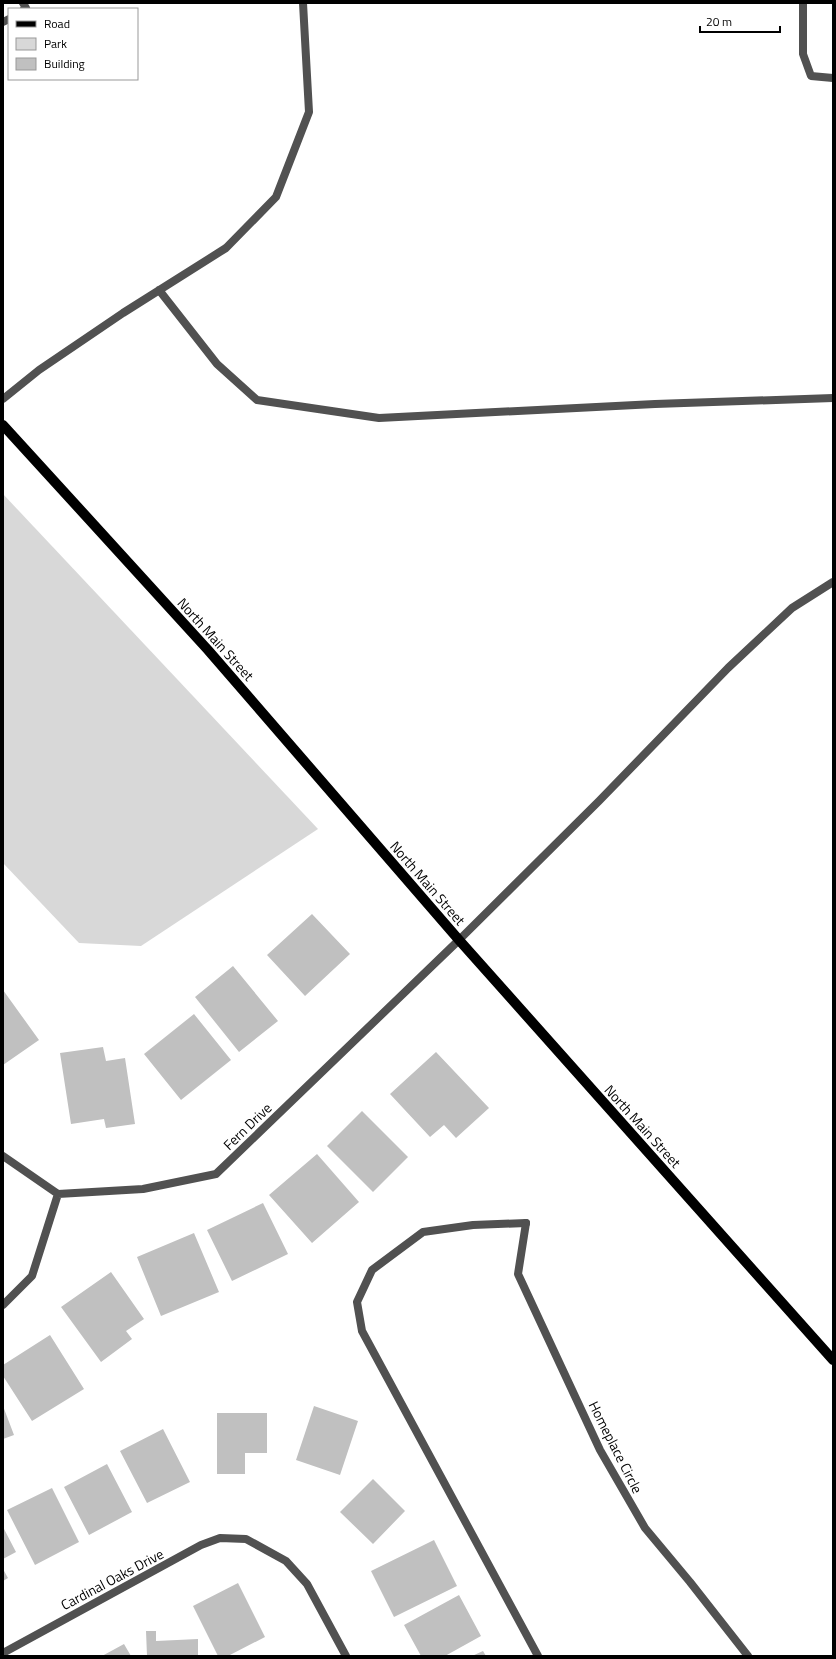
<svg xmlns="http://www.w3.org/2000/svg" width="836" height="1659" font-family="'Titillium Web',sans-serif">
	<style>
		.green { fill: #d8d8d8 }
		.building { fill: #c0c0c0 }
		.lines { fill: none; stroke-linecap: round; stroke-linejoin: round }
		.lane { stroke: #515151; stroke-width: 8 }
		.street { stroke: #515151; stroke-width: 8 }
		.primary { stroke: #000; stroke-width: 10 }
		.labels { text-anchor: middle; dominant-baseline: central; stroke-width: 3; stroke-linejoin: round; paint-order: stroke }
		.street-label { font-size: 14px; fill: #000; stroke: #fff }
	</style>
	<rect width="100%" height="100%" fill="#fff"/>
	<path class="green" d="M3,494L318,829L141,946L79,943L3,863Z"/>
	<path class="building" d="M312,914L350,954L305,996L267,955Z
		M233,966L278,1021L239,1052L195,997Z
		M3,990L39,1040L3,1065Z
		M194,1014L231,1060L181,1100L144,1054Z
		M103,1047L106,1061L125,1058L135,1124L106,1128L104,1119L71,1124L60,1053Z
		M436,1052L489,1108L456,1138L444,1125L430,1137L390,1094Z
		M362,1111L408,1157L373,1192L327,1146Z
		M317,1154L359,1202L312,1243L269,1195Z
		M263,1203L288,1254L232,1281L207,1230Z
		M194,1233L219,1292L161,1316L137,1257Z
		M111,1272L144,1319L126,1331L132,1339L101,1362L61,1307Z
		M50,1335L84,1389L32,1421L3,1376V1365Z
		M3,1406L14,1435L3,1439Z
		M314,1406L358,1421L340,1475L296,1460Z
		M217,1413H267V1453H245V1474H217Z
		M163,1429L190,1482L147,1503L120,1451Z
		M107,1464L132,1512L89,1535L64,1487Z
		M373,1479L405,1511L373,1544L340,1512Z
		M52,1488L79,1542L35,1565L7,1510Z
		M3,1527L16,1552L3,1559Z
		M434,1540L457,1586L394,1617L371,1571Z
		M3,1569L8,1578L3,1581Z
		M238,1583L265,1637L228,1656H218L193,1606Z
		M459,1595L481,1636L445,1656H421L404,1625Z
		M146,1631H156V1641L198,1639V1656H147Z
		M124,1644L131,1656H102Z
		M483,1651L486,1656H472Z"/>
	<g class="lines">
		<path class="lane" d="M23,3L26,8L24,9
			M803,3V54L811,76L833,78
			M3,22L9,19
			M159,290L217,364L257,400L379,418L655,404L833,398
			M3,399L39,370L123,313L226,248L276,197L309,112L303,3
			M459,940L599,801L728,668L792,608L833,582
			M526,1223L473,1225L423,1232L372,1270L357,1302L362,1331L538,1656"/>
		<path class="street" d="M3,1156L58,1194L143,1189L216,1174L459,940
			M526,1223L518,1274L600,1450L645,1528L690,1582L748,1656
			M3,1305L32,1276L58,1194
			M3,1653L201,1545L220,1538L246,1539L286,1561L307,1584L346,1656"/>
		<path class="primary" d="M3,425L208,650L459,940L833,1360"/>
	</g>
	<g class="labels">
		<g class="street-label">
			<text transform="translate(216 639) rotate(48)">North Main Street</text>
			<text transform="translate(428 883) rotate(49)">North Main Street</text>
			<text transform="translate(247 1126) rotate(-44)">Fern Drive</text>
			<text transform="translate(643 1126) rotate(48)">North Main Street</text>
			<text transform="translate(616 1447) rotate(63)">Homeplace Circle</text>
			<text transform="translate(112 1579) rotate(-28)">Cardinal Oaks Drive</text>
		</g>
	</g>
	<rect width="836" height="1659" fill="none" stroke="#000000" stroke-width="8"/>
	<rect x="8" y="8" width="130" height="72" fill="#ffffff" stroke="#999999"/>
	<rect x="16" y="21" width="20" height="6" fill="#000000" stroke="#999999"/>
	<text x="44" y="28" font-size="12" fill="#000000">Road</text>
	<rect x="16" y="38" width="20" height="12" fill="#d8d8d8" stroke="#999999"/>
	<text x="44" y="48" font-size="12" fill="#000000">Park</text>
	<rect x="16" y="58" width="20" height="12" fill="#c0c0c0" stroke="#999999"/>
	<text x="44" y="68" font-size="12" fill="#000000">Building</text>
	<path d="M700 26v6h80v-6" fill="none" stroke="#000000" stroke-width="2"/>
	<text x="706" y="26" font-size="12" fill="#000000" stroke="#ffffff" stroke-width="3" paint-order="stroke">20 m</text>
</svg>
